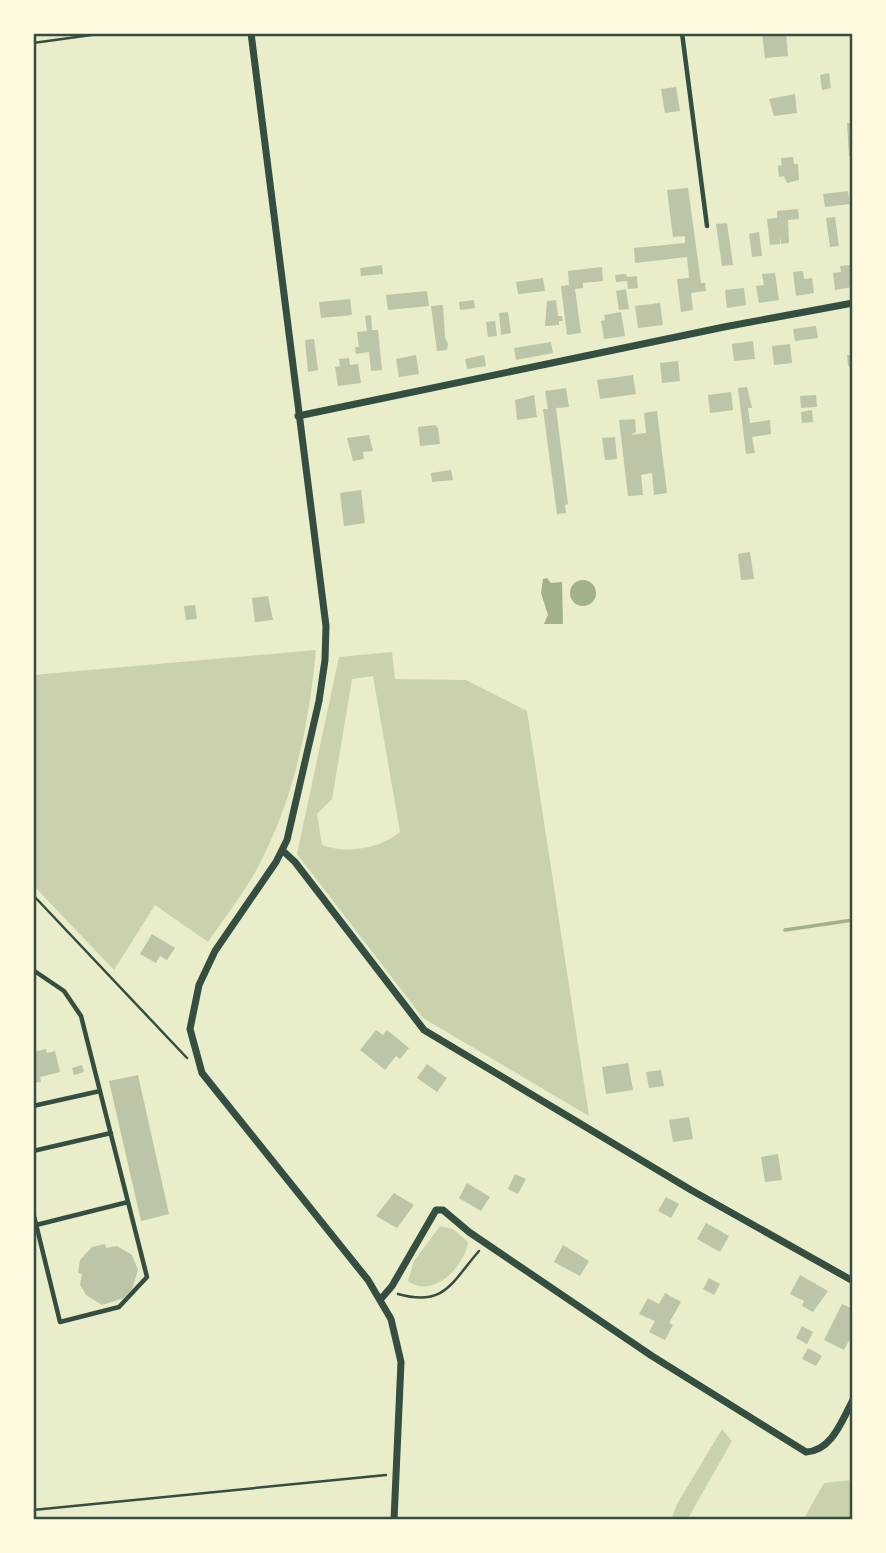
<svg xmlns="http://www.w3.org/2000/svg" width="886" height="1553" font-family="'Work Sans',sans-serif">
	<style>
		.green { fill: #cad2ad; fill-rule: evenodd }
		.water { fill: #a3b18a }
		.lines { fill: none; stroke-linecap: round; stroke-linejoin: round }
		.stream { stroke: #a3b18a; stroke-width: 3.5 }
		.building { fill: #bcc5a7 }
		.path { stroke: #344e41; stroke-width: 2.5 }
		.service { stroke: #344e41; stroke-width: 4.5 }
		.minor { stroke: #344e41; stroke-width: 7 }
		.neatline { fill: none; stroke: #344e41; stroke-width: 2.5 }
	</style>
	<rect width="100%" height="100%" fill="#e9edc9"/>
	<path class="green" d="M316,650C309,723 295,795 261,861C247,890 225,916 208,942L155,905L114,970L33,885V675Z
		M392,652L395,679L466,680L527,711L589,1116L423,1018L297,854L339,657ZM373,676L400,832C380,849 345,854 322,845L317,814L332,799L352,679Z
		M440,1226L453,1229L468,1242C465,1266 433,1300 408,1281L414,1261Z
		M722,1429L732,1441L687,1520H671L677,1504Z
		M853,1480V1520H803L824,1483Z"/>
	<path class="water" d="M547,578L551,583L562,582L563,624H544L548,615L541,593L543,579Z
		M570 593a13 13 0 1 1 26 0a13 13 0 1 1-26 0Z"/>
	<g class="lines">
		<path class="stream" d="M785,930L853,920"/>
	</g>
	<path class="building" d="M762,33H786L788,56L765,58Z
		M829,73L831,88L822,90L820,75Z
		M676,87L680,111L665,113L661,89Z
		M795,94L797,113L774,116L769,99Z
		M847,123H853V155L849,156Z
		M793,157L794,164H798L799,180L787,183L784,176L779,177L778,166L782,165L781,158Z
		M688,188L701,283H705L706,291L691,293L693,310L681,312L677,279L689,278L687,257L635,263L634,248L685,243V236L673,237L667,190Z
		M848,191L850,204L825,207L823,194Z
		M798,209L799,219L788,220L789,243L781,244L780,237V244L770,245L767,219L777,218V211Z
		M835,217L839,246L830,247L826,218Z
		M727,223L733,265L722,266L716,224Z
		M759,232L762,256L752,257L749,234Z
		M382,265L383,274L361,276L360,268Z
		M852,265L853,287L835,290L833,273L841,272L840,266Z
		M602,267L603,281L583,283V288L575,289L581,333L567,335L561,286L569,285L568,271Z
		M803,271L804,279L812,278L814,293L796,296L793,272Z
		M775,273L779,300L759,303L756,286L764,285L762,274Z
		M626,274L627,277L637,276L638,288L628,289L627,281L616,282L615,275Z
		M543,278L545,291L518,294L516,282Z
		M744,288L746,305L727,308L725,290Z
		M626,289L629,309L619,310L616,291Z
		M427,291L429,306L388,310L386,295Z
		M350,299L352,315L321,318L319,302Z
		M474,300L475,308L460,310L459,302Z
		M556,300L558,316H562L563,321H559V325L545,326L547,301Z
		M660,303L663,325L638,328L635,306Z
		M443,305L445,337L448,344L447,350L437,351L431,306Z
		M508,312L511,333L501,335L499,313Z
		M621,312L625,336L604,339L601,321L605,320L604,315Z
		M371,315L372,330H378L382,370L371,371L369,352L356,354L355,347H359L357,332L367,331L365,316Z
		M495,321L497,336L488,337L486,322Z
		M816,326L818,338L795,341L793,329Z
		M314,339L318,370L308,372L305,340Z
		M753,341L755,359L734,361L732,344Z
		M551,342L553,353L516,360L514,348Z
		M790,344L792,363L774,365L772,346Z
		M416,355L419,374L399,377L396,359Z
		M484,355L486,366L467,369L465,359Z
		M847,355H853V372L848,365Z
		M349,358L350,365L358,364L361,383L338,386L335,367L340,366L339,359Z
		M678,361L680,381L662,383L660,363Z
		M633,375L636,394L600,399L597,380Z
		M747,387L752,408H748L750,423L770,420L771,434L752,437L755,453L746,454L738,388Z
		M566,388L569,407L556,408L568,504L565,505L566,513L557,514L543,409H548L545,391Z
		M731,392L733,410L710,413L708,395Z
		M534,395L537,417L517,420L515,400Z
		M816,395L817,407L801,408L800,396Z
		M812,410L813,422L802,423L801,412Z
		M657,411L667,493L654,495L652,473L641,475L643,495L628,496L619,420L635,419L636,432L631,435L646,433L644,413Z
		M435,425L438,428L440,444L420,446L418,427Z
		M369,435L373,451L363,452L364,459L353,461L347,438Z
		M615,437L617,459L605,460L602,438Z
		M451,470L453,480L432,482L431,473Z
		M361,490L365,523L344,526L340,493Z
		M750,552L754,579L741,580L738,554Z
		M268,596L273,620L255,622L252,598Z
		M195,605L197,619L186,620L184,606Z
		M152,934L175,948L167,960L160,956L156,963L140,954Z
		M376,1030L383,1035L387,1030L409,1048L400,1059L396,1056L385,1070L360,1050Z
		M46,1049L47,1053L55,1051L60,1072L40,1077L41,1082L33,1083V1052Z
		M628,1063L633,1090L606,1094L602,1067Z
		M427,1064L447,1078L437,1092L417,1078Z
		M82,1065L84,1072L74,1075L72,1068Z
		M661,1070L664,1086L649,1088L646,1072Z
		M138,1075L169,1214L141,1221L109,1081Z
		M689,1117L693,1139L673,1142L669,1120Z
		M778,1154L782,1180L765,1182L761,1157Z
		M515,1174L526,1179L518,1194L508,1189Z
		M467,1183L490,1197L481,1211L459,1198Z
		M394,1193L414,1205L397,1228L376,1216Z
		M666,1197L679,1204L671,1218L658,1211Z
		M706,1223L729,1236L720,1252L697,1239Z
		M105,1244L106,1248L117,1246L132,1255L138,1270L132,1289L124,1298L102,1305L86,1295L80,1285L82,1274L78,1273L80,1260L92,1247Z
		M563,1245L589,1261L580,1276L554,1262Z
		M800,1275L828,1291L813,1312L802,1306L804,1301L790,1294Z
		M709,1278L720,1284L714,1295L703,1289Z
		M665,1293L681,1302L669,1323L673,1325L665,1340L649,1332L655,1321L639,1314L648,1298L659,1304Z
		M842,1304L853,1309V1333L844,1350L824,1340Z
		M802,1326L813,1332L807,1344L796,1338Z
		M808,1348L822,1356L816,1366L802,1359Z"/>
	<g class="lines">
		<path class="path" d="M33,43L106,33
			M33,895L187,1058
			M398,1294C445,1307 451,1283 479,1251
			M33,1510L386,1475"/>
		<path class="service" d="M682,33L707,226
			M33,970L64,991L81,1016L147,1277L119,1307L60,1322L33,1212
			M33,1106L100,1091
			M33,1151L111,1133
			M36,1225L128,1202"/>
		<path class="minor" d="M251,33L326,626L325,660L319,701L287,840L276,862L215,951L199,985L190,1029L202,1073L368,1280L391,1319L401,1362L394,1520
			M298,416L724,327L853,303
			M282,850L295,862L424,1030L691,1190L853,1281
			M380,1300L392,1286L436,1210H443L469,1232L652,1356L806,1452C832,1451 842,1420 853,1400"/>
	</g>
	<rect width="886" height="1553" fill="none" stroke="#fefae0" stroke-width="70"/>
	<rect x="35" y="35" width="816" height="1483" class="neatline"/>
</svg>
